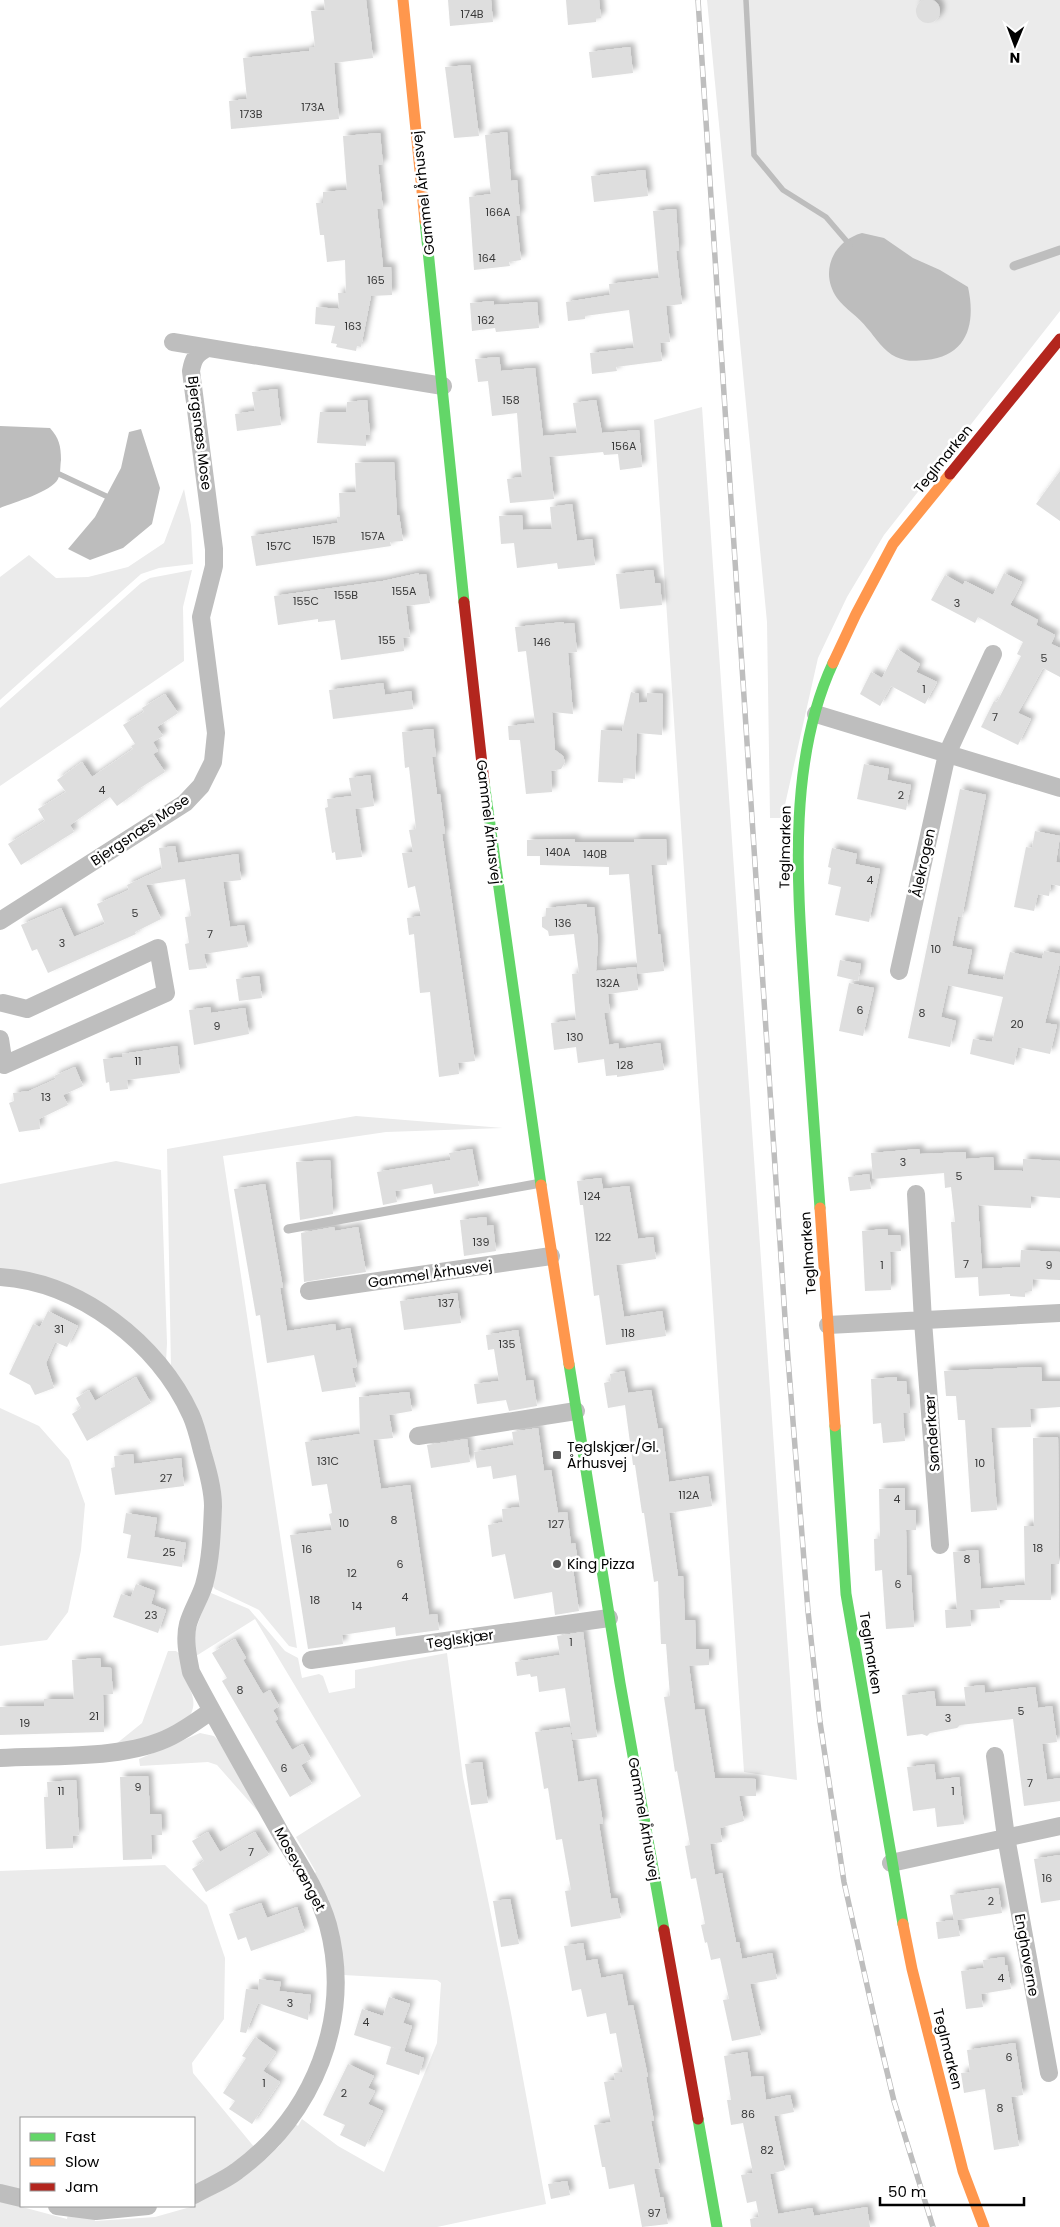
<svg xmlns="http://www.w3.org/2000/svg" width="1060" height="2227" font-family="Poppins,sans-serif">
	<style>
		.green { fill: #ebebeb }
		.water { fill: #bdbdbd }
		.lines { fill: none; stroke-linecap: round; stroke-linejoin: round }
		.stream { stroke: #bdbdbd; stroke-width: 5.5 }
		.building { fill: #dedede; filter: url(#shadow) }
		.lane { stroke: #bebebe; stroke-width: 9 }
		.street { stroke: #bebebe; stroke-width: 18 }
		.fast { stroke: #63d668; stroke-width: 11 }
		.slow { stroke: #ff974d; stroke-width: 11 }
		.jam { stroke: #b3261e; stroke-width: 11 }
		.rail-casing { stroke: #bebebe; stroke-width: 5.5 }
		.rail { stroke: #fff; stroke-width: 4; stroke-dasharray: 11; stroke-linecap: butt }
		.poi-dot { fill: #595959; stroke: #fff; stroke-width: 2 }
		.labels { text-anchor: middle; dominant-baseline: central; stroke-width: 5; stroke-linejoin: round; paint-order: stroke }
		.number-label { font-size: 11px; fill: #383838 }
		.street-label { font-size: 14px; fill: #000; stroke: #fff }
		.poi-label { font-size: 14px; fill: #000; stroke: #fff; text-anchor: start }
	</style>
	<defs>
		<filter id="shadow"><feDropShadow dx="4.5" dy="-4.5" stdDeviation="2.5" flood-color="#0004"/></filter>
	</defs>
	<rect width="100%" height="100%" fill="#fff"/>
	<path class="green" d="M707,0H1060V311L884,535L847,597L818,658L782,818H770L767,622Z
		M702,407L797,1780L744,1772L654,420Z
		M184,489L191,525L193,564L159,568L141,574L0,700V577L29,555L56,578L88,577L128,567L164,543Z
		M192,570L183,607L184,661L0,786V708L141,583L150,578Z
		M356,1116L503,1128L386,1132L223,1156L297,1648L289,1646L259,1610L215,1589L211,1584L214,1462L211,1450L206,1451L171,1368L167,1149Z
		M116,1161L161,1170L167,1343L166,1362L31,1274L7,1269L0,1274V1184Z
		M0,1408L39,1426L69,1460L85,1504L81,1550L68,1612L47,1640L0,1646Z
		M211,1593L249,1609L285,1651L298,1658L302,1678L319,1674L323,1676L329,1693L355,1688V1670L447,1653L463,1777L511,2013L546,2204L437,2227H0V2201L67,2219L68,2213L94,2216L95,2221L155,2217L194,2206V2204C226,2189 256,2171 280,2145L277,2141L293,2122L298,2126L302,2119L338,2146L384,2172L437,2043L441,1983L437,1980L343,1975L338,1934L328,1898L323,1900L312,1876L316,1872L296,1837L361,1796L255,1619L196,1656L194,1635L208,1595Z
		M168,1651H176L180,1654C181,1661 181,1668 184,1674C186,1682 192,1691 193,1699C199,1732 138,1740 116,1744L142,1723Z
		M200,1733L214,1736L218,1740L262,1816L217,1765L208,1762L140,1766L139,1759Z
		M165,1865L207,1905L225,1958L224,2019L192,2063L193,2073L255,2148L237,2164L194,2187V2118H21V2190L0,2185V1871Z"/>
	<path class="water" d="M862,233L884,238L913,258L940,270L968,287C976,323 968,356 926,360C915,361 907,362 896,357C883,351 876,338 867,328C859,317 845,309 837,298C819,272 833,241 862,233Z
		M0,426L50,428C59,438 61,446 61,460C60,466 61,473 58,479C51,492 15,502 0,508Z
		M141,429L160,488L152,524L123,548L90,560L68,549L95,517L121,468L129,432Z"/>
	<g class="lines">
		<path class="stream" d="M746,0L754,155L783,190L826,217L850,245
			M59,474L106,496"/>
	</g>
	<path class="building" d="M916 11a12 12 0 1 1 24 0a12 12 0 1 1-24 0Z
		M324,0H366L373,58L334,63L339,119L231,129L229,101L247,99L243,58L309,51V47H315L311,11L325,10Z
		M448,0H491L493,22L450,26Z
		M566,0H599L601,18H596V22L568,25Z
		M630,47L633,73L592,78L589,52Z
		M470,65L479,136L454,138L445,67Z
		M507,132L511,181L517,180L520,216H516L521,260L509,262L510,266L474,270L469,197L491,194L485,135Z
		M380,133L383,165H378L383,209H377L383,267H391L392,295L371,296L361,347L357,346L356,351L336,347L337,344L331,343L335,326L315,324L316,307L339,309L338,293H346L345,260L327,262L324,235H320L316,203H323V192L347,190L343,136Z
		M645,170L648,196L594,202L591,176Z
		M676,209L679,251H676L682,304L666,306L670,342L660,343L662,361L616,367L617,371L592,374L590,353L634,348L629,310L585,316V319L568,321L566,302L610,295L609,284L659,278L653,211Z
		M494,301V305L537,302L539,328L496,332L495,328L472,331L470,303Z
		M499,357L501,371L535,368L543,436L577,433L573,403L596,400L602,433L639,430L642,467L620,470L618,454L604,455L603,452L549,457L554,499L510,503L507,479L522,477L517,413L492,416L488,381L478,382L475,359Z
		M277,389L281,425L237,431L235,414L255,411L252,392Z
		M367,400L370,434L366,435V446L317,443L320,412H346L347,402Z
		M394,462L397,515H399L403,541L390,542L391,546L256,566L251,536L338,523L337,517H340L339,493L356,492L355,463Z
		M1060,471V521L1036,504Z
		M572,504L577,541L592,539L595,565L558,569L557,563L517,568L514,543L501,544L499,516L522,515L523,530L552,529L550,507Z
		M653,570L655,583H660L662,605L620,609L616,574Z
		M419,573V575L426,574L430,603L406,606L410,637L403,638L404,651L341,660L335,620L318,622V619L278,625L274,596L383,581Z
		M1004,573L1022,582L1010,605L1038,620L1036,625L1055,635L1051,644L1060,648V677L1043,668L1018,713L1031,719L1018,745L981,727L994,701L997,702L1021,656L1017,654L1023,642L978,617L975,623L931,600L945,575L963,585L965,581L993,595Z
		M564,622V624L574,623L577,652L568,653L573,714L552,712L555,750L563,756L565,762L561,769L551,771L552,792L526,794L520,740H509L508,726L535,723L526,651L518,652L515,627Z
		M897,649L920,664L916,672L937,682L925,704L891,686L880,706L860,694L871,672L882,678Z
		M383,683L385,695L411,691L413,709L333,719L329,690Z
		M631,692L639,694V703L647,702V693L663,694L662,735L637,733L635,779L623,778V783L598,782L601,730L622,731Z
		M165,694L178,713L157,727L163,736L153,742L158,751L153,754L165,772L137,790L138,791L117,806L110,797L70,825L74,832L21,865L8,844L45,821L38,809L66,792L57,780L82,762L92,777L133,749L131,746L135,744L123,725L144,712L142,708Z
		M433,729L436,757H432L437,794H440L445,834H442L475,1061L458,1063L459,1074L439,1077L430,992L420,993L414,934L409,935L407,918L421,916L415,886L408,888L402,853L413,852L409,830L416,829L409,767L405,768L402,732Z
		M864,764L889,769L887,780L911,785L906,810L857,799Z
		M370,775L374,806L355,809L362,857L336,860L335,852L332,853L325,808L328,807L327,799L352,796L349,778Z
		M960,789L986,795L962,917L958,916L952,946L972,950L967,974L1003,980L1010,952L1042,959L1044,951L1060,954V962L1045,1023L1057,1025L1050,1054L1018,1047L1014,1065L970,1054L973,1039L992,1042L1003,997L948,985L941,1017L956,1021L950,1047L908,1038Z
		M1035,831L1060,836L1056,862L1060,863V886L1051,884L1049,896L1038,894L1034,911L1014,907L1026,847L1032,848Z
		M575,839V842H634V839H666L667,865H651L658,934H660L664,971L638,974L629,874L609,875V867L540,865V856H527V840Z
		M175,846L178,863L238,854L241,880L223,882L230,927L244,925L248,947L204,954L207,968L189,970L185,944L189,943L185,917L191,916L185,879L146,885L161,919L135,932L136,934L48,973L37,949L32,951L21,925L61,908L74,937L105,924L97,904L129,890L127,885L162,869L159,848Z
		M832,848L857,854L855,864L880,869L869,922L835,915L841,887L828,884L831,868L828,867Z
		M586,904L587,907H594L598,942L596,971L636,967L638,990L608,994L610,1013H604L609,1045L618,1043L619,1049L660,1043L664,1070L617,1077V1075L606,1076L604,1059L578,1063L576,1047L554,1050L551,1023L576,1020L572,974L579,973L574,934L549,936L548,931L542,927V917L546,916V908Z
		M840,960L861,964L858,981L837,976Z
		M259,976L262,998L239,1001L236,979Z
		M849,983L874,988L863,1036L839,1031Z
		M210,1007L211,1013L245,1008L249,1034L194,1045L189,1010Z
		M177,1046L180,1073L127,1080L128,1089L110,1091L109,1082L106,1083L103,1059L123,1057L122,1054Z
		M75,1067L83,1086L63,1095L68,1105L39,1119L40,1129L19,1132L9,1103L14,1101L13,1093L29,1091L56,1079L54,1076Z
		M472,1149L479,1186L434,1194L432,1184L395,1191L397,1202L383,1205L377,1172L451,1160L449,1153Z
		M919,1149L920,1154L966,1152V1159L993,1157L994,1170L1023,1171V1159L1060,1161V1198L1031,1196V1208L978,1205L982,1269L1020,1267L1021,1250L1060,1252V1280L1033,1279L1032,1291H1025V1297L1010,1296V1294L979,1296L978,1277L955,1278L951,1222H955L951,1187L945,1188L944,1173L873,1179L871,1153Z
		M330,1160L333,1214L300,1220L296,1162Z
		M869,1174L871,1189L850,1191L848,1177Z
		M601,1178L603,1189L629,1186L638,1239L653,1237L656,1259L616,1265L624,1317L662,1311L666,1336L606,1345L599,1295L594,1296L583,1205H580L577,1181Z
		M265,1184L283,1288H280L287,1331L335,1324L336,1331L350,1328L357,1364L356,1367L352,1368L356,1387L322,1392L314,1355L267,1363L260,1315L256,1316L234,1189Z
		M486,1217L487,1226L493,1225L496,1251L464,1256L460,1220Z
		M334,1227L335,1231L358,1227L366,1272L304,1282L301,1233Z
		M887,1229L888,1235H900L901,1251L890,1252L891,1290L865,1291L862,1231Z
		M457,1293L461,1323L404,1330L400,1301Z
		M48,1311L78,1326L67,1347L55,1342L46,1363L54,1388L35,1395L30,1385L9,1374L33,1324L40,1327Z
		M518,1330L526,1381L533,1380L537,1406L509,1411L506,1400L477,1404L474,1384L499,1381L494,1349L488,1350L486,1335Z
		M1041,1367L1042,1381H1060V1407L1030,1409L1031,1427L991,1428L997,1510L971,1512L965,1420H958L956,1396H946L944,1371Z
		M624,1371L628,1393L651,1390L658,1429L662,1428L669,1482L708,1476L712,1506L669,1513L678,1576H683L685,1620H695L696,1649H709V1665L689,1666L695,1710L704,1709L715,1778L756,1779V1796H739L744,1821L720,1828L722,1842L710,1844L715,1875L722,1873L736,1942H739L742,1959L772,1953L777,1979L750,1984L761,2035L732,2041L723,2000L729,1999L720,1958L711,1960L707,1942L705,1943L701,1925L705,1924L696,1878L691,1879L685,1846L690,1845L677,1771L675,1772L664,1697L670,1696L666,1644H661L658,1581L654,1582L644,1513H642L635,1465H633L625,1405L608,1408L604,1383L611,1381L610,1374Z
		M136,1377L151,1403L87,1441L72,1414L81,1408L76,1398L89,1390L95,1401Z
		M897,1377V1381H906L907,1394H909L910,1413H903L905,1441L883,1443L881,1423L873,1424L871,1379Z
		M409,1392L412,1411L389,1415L393,1438L373,1440L381,1489L410,1485L429,1615L437,1614L439,1630L396,1636L395,1627L342,1635L343,1644L308,1649L290,1535L332,1530L329,1514L332,1513L327,1484L312,1486L305,1442L360,1434L359,1397Z
		M538,1428L544,1471L551,1470L558,1513L567,1512L571,1544L575,1543L579,1569H573L579,1611L555,1615L552,1592L514,1599L505,1554L492,1557L488,1525L503,1522L502,1509L520,1507L516,1475L493,1479L491,1466L477,1468L474,1452L514,1445L512,1432Z
		M1058,1437L1059,1564H1051V1600H999L1000,1608L970,1610L971,1626L946,1628L945,1610L957,1609L953,1552L978,1550L981,1589L1025,1585L1024,1526H1034L1033,1438Z
		M467,1439L470,1462L431,1468L427,1445Z
		M133,1454L134,1464L181,1458L184,1486L115,1495L111,1468L115,1467L114,1456Z
		M905,1488V1510H916V1530H906L907,1575H911L914,1627L886,1629L882,1570L875,1571L874,1539L880,1538L879,1489Z
		M126,1513L157,1518L154,1537L186,1543L182,1567L127,1558L131,1535L123,1533Z
		M136,1584L155,1591L151,1604L166,1610L158,1633L113,1617L121,1594L131,1597Z
		M583,1632L597,1737L573,1740L565,1688L539,1692L537,1676L531,1677L530,1674L517,1676L515,1662L560,1655L557,1636Z
		M235,1639L246,1658L243,1660L263,1694L270,1690L279,1706L273,1710L278,1719L275,1721L292,1750L303,1744L311,1759L301,1765L312,1784L290,1797L222,1681L227,1678L212,1653Z
		M100,1658L101,1667L111,1668L113,1694L103,1695L104,1732L0,1735V1707L44,1706V1699H74L72,1660Z
		M984,1685L985,1693L1035,1687L1038,1708L1052,1706L1057,1742L1042,1744L1047,1780L1060,1778V1801L1024,1806L1013,1719L960,1725L957,1728L930,1733L927,1736L922,1734L907,1736L902,1695L934,1691L936,1706H966L964,1687Z
		M570,1727L578,1782L596,1779L603,1823L599,1824L611,1899L617,1898L621,1918L571,1927L565,1891L571,1890L562,1839L556,1840L548,1788L544,1789L535,1732Z
		M482,1762L488,1803L471,1805L465,1764Z
		M934,1764L936,1780L959,1777L964,1824L937,1827L935,1808L913,1811L907,1767Z
		M148,1776L150,1814H161L162,1835H151L152,1859L123,1860L120,1777Z
		M76,1780L79,1835L73,1836V1848L46,1849L44,1797H48L47,1782Z
		M208,1832L220,1852L255,1832L269,1855L206,1892L192,1869L204,1861L192,1841Z
		M1060,1855V1900L1041,1903L1034,1859Z
		M998,1888L1002,1913L957,1920L960,1936L938,1939L936,1922L954,1920L950,1895Z
		M510,1899L519,1944L501,1947L493,1901Z
		M261,1903L267,1918L297,1907L305,1932L251,1951L246,1937L238,1940L229,1914Z
		M583,1943L586,1961L597,1959L601,1978L622,1974L628,2006L633,2005L648,2077H646L654,2121H651L660,2168L654,2169L660,2197H663L668,2224L642,2227L634,2184L609,2189L605,2167H602L594,2125L611,2122L604,2082L615,2080L614,2073L623,2072L616,2033L610,2034L606,2013L587,2017L581,1989L572,1991L564,1946Z
		M1004,1957L1005,1965H1007L1011,1989L981,1994L983,2007L966,2009L961,1971L984,1968L983,1960Z
		M259,1979L281,1982L279,1991L311,1995L308,2020L258,2003L246,2033L240,2032L246,1989L258,1990Z
		M389,1997L410,2004L403,2023L412,2026L404,2051L354,2035L362,2009L383,2016Z
		M255,2037L276,2052L263,2071L280,2082L252,2124L229,2109L235,2101L223,2093L246,2058L242,2056Z
		M1015,2043L1023,2095L1011,2097L1019,2146L994,2150L985,2089L964,2093L961,2073L970,2072L967,2050Z
		M391,2047L424,2058L419,2075L386,2064Z
		M747,2052L751,2077L763,2076L766,2100L790,2095L794,2112L774,2116L785,2170L770,2174L778,2214L812,2208L814,2216L867,2207L870,2227H751L750,2219L759,2217L756,2201L747,2203L741,2175L753,2173L743,2123L731,2125L727,2100H731L724,2056Z
		M348,2064L374,2076L368,2088L375,2091L368,2104L383,2111L365,2147L340,2135L345,2125L323,2115Z
		M567,2181L570,2195L551,2199L548,2184Z"/>
	<g class="lines">
		<path class="lane" d="M1014,266L1060,250
			M288,1229L541,1183"/>
		<path class="street" d="M173,342L443,386
			M816,714L1060,788
			M0,921L185,803L201,786L213,762L216,733L201,617L214,566V549L191,371C193,359 196,354 207,348
			M899,971L947,754L993,654
			M0,1039L4,1065L166,993L158,948L27,1009L3,1003
			M916,1194L923,1321L940,1545
			M0,1277C80,1282 158,1343 191,1415C196,1426 199,1439 202,1451C207,1468 213,1488 213,1506C212,1532 211,1560 204,1585C200,1598 192,1610 188,1624C184,1639 188,1657 191,1672C220,1727 251,1780 281,1834C298,1862 319,1893 328,1925C353,2018 314,2115 237,2171C224,2181 208,2187 194,2195
			M309,1291L551,1256
			M828,1325L1060,1313
			M418,1436L576,1411
			M311,1660L609,1618
			M995,1756L1006,1837L1049,2073
			M0,1758C51,1755 126,1760 172,1736C186,1729 198,1720 211,1711
			M891,1863L1060,1826
			M0,2193L21,2198
			M57,2206L96,2211L148,2206"/>
		<path class="fast" d="M425,221L464,602
			M484,782L541,1185
			M820,1208C815,1139 810,1069 805,1000C798,892 786,764 833,663
			M569,1364L620,1683L664,1930
			M835,1426L846,1594L903,1924
			M698,2119L717,2227"/>
		<path class="slow" d="M403,0L425,221
			M833,663L856,614L893,544L950,474
			M541,1185L569,1364
			M820,1208L835,1426
			M903,1924L912,1969L963,2171L984,2227"/>
		<path class="jam" d="M950,474L1060,339
			M464,602L484,782
			M664,1930L698,2119"/>
		<defs>
			<path id="rail" d="M698,0L786,1333L808,1611L820,1722L844,1882L877,2030L894,2101L933,2227"/>
		</defs>
		<use href="#rail" class="rail-casing"/>
		<use href="#rail" class="rail"/>
	</g>
	<g class="poi-dot">
		<rect x="552" y="1450" width="10" height="10" rx="2.5"/>
		<circle cx="557" cy="1564" r="5"/>
	</g>
	<g class="labels">
		<g class="number-label">
			<text x="472" y="14">174B</text>
			<text x="313" y="107">173A</text>
			<text x="251" y="114">173B</text>
			<text x="498" y="212">166A</text>
			<text x="487" y="258">164</text>
			<text x="376" y="280">165</text>
			<text x="486" y="320">162</text>
			<text x="353" y="326">163</text>
			<text x="511" y="400">158</text>
			<text x="624" y="446">156A</text>
			<text x="373" y="536">157A</text>
			<text x="324" y="540">157B</text>
			<text x="279" y="546">157C</text>
			<text x="404" y="591">155A</text>
			<text x="346" y="595">155B</text>
			<text x="306" y="601">155C</text>
			<text x="957" y="603">3</text>
			<text x="387" y="640">155</text>
			<text x="542" y="642">146</text>
			<text x="1044" y="658">5</text>
			<text x="924" y="689">1</text>
			<text x="995" y="717">7</text>
			<text x="102" y="790">4</text>
			<text x="901" y="795">2</text>
			<text x="558" y="852">140A</text>
			<text x="595" y="854">140B</text>
			<text x="870" y="880">4</text>
			<text x="135" y="913">5</text>
			<text x="563" y="923">136</text>
			<text x="210" y="934">7</text>
			<text x="62" y="943">3</text>
			<text x="936" y="949">10</text>
			<text x="608" y="983">132A</text>
			<text x="860" y="1010">6</text>
			<text x="922" y="1013">8</text>
			<text x="1017" y="1024">20</text>
			<text x="217" y="1026">9</text>
			<text x="575" y="1037">130</text>
			<text x="138" y="1061">11</text>
			<text x="625" y="1065">128</text>
			<text x="46" y="1097">13</text>
			<text x="903" y="1162">3</text>
			<text x="959" y="1176">5</text>
			<text x="592" y="1196">124</text>
			<text x="603" y="1237">122</text>
			<text x="481" y="1242">139</text>
			<text x="966" y="1264">7</text>
			<text x="882" y="1265">1</text>
			<text x="1049" y="1265">9</text>
			<text x="446" y="1303">137</text>
			<text x="59" y="1329">31</text>
			<text x="628" y="1333">118</text>
			<text x="507" y="1344">135</text>
			<text x="328" y="1461">131C</text>
			<text x="980" y="1463">10</text>
			<text x="166" y="1478">27</text>
			<text x="689" y="1495">112A</text>
			<text x="897" y="1499">4</text>
			<text x="394" y="1520">8</text>
			<text x="344" y="1523">10</text>
			<text x="556" y="1524">127</text>
			<text x="1038" y="1548">18</text>
			<text x="307" y="1549">16</text>
			<text x="169" y="1552">25</text>
			<text x="967" y="1559">8</text>
			<text x="400" y="1564">6</text>
			<text x="352" y="1573">12</text>
			<text x="898" y="1584">6</text>
			<text x="405" y="1597">4</text>
			<text x="315" y="1600">18</text>
			<text x="357" y="1606">14</text>
			<text x="151" y="1615">23</text>
			<text x="571" y="1642">1</text>
			<text x="240" y="1690">8</text>
			<text x="1021" y="1711">5</text>
			<text x="94" y="1716">21</text>
			<text x="948" y="1718">3</text>
			<text x="25" y="1723">19</text>
			<text x="284" y="1768">6</text>
			<text x="1030" y="1783">7</text>
			<text x="138" y="1787">9</text>
			<text x="61" y="1791">11</text>
			<text x="953" y="1791">1</text>
			<text x="251" y="1852">7</text>
			<text x="1047" y="1878">16</text>
			<text x="991" y="1901">2</text>
			<text x="1001" y="1978">4</text>
			<text x="290" y="2003">3</text>
			<text x="366" y="2022">4</text>
			<text x="1009" y="2057">6</text>
			<text x="264" y="2083">1</text>
			<text x="344" y="2093">2</text>
			<text x="1000" y="2108">8</text>
			<text x="748" y="2114">86</text>
			<text x="767" y="2150">82</text>
			<text x="654" y="2213">97</text>
		</g>
		<g class="street-label">
			<text transform="translate(423 193) rotate(-96)">Gammel Århusvej</text>
			<text transform="translate(200 433) rotate(83)">Bjergsnæs Mose</text>
			<text transform="translate(943 459) rotate(-51)">Teglmarken</text>
			<text transform="translate(489 822) rotate(83)">Gammel Århusvej</text>
			<text transform="translate(140 830) rotate(-34)">Bjergsnæs Mose</text>
			<text transform="translate(785 847) rotate(-89)">Teglmarken</text>
			<text transform="translate(923 863) rotate(-78)">Ålekrogen</text>
			<text transform="translate(808 1253) rotate(-94)">Teglmarken</text>
			<text transform="translate(430 1274) rotate(-8)">Gammel Århusvej</text>
			<text transform="translate(932 1433) rotate(-94)">Sønderkær</text>
			<text transform="translate(460 1639) rotate(-8)">Teglskjær</text>
			<text transform="translate(871 1653) rotate(81)">Teglmarken</text>
			<text transform="translate(644 1819) rotate(80)">Gammel Århusvej</text>
			<text transform="translate(300 1869) rotate(62)">Mosevænget</text>
			<text transform="translate(1027 1955) rotate(80)">Enghaverne</text>
			<text transform="translate(948 2049) rotate(76)">Teglmarken</text>
		</g>
		<g class="poi-label">
			<text x="567" y="1447">Teglskjær/Gl.<tspan x="567" dy="16">Århusvej</tspan></text>
			<text x="567" y="1564">King Pizza</text>
		</g>
	</g>
	<rect x="20" y="2117" width="175" height="90" fill="#ffffff" stroke="#999999"/>
	<rect x="30" y="2133" width="25" height="8" fill="#63d668" stroke="#999999"/>
	<text x="65" y="2142" font-size="15" fill="#000000">Fast</text>
	<rect x="30" y="2158" width="25" height="8" fill="#ff974d" stroke="#999999"/>
	<text x="65" y="2167" font-size="15" fill="#000000">Slow</text>
	<rect x="30" y="2183" width="25" height="8" fill="#b3261e" stroke="#999999"/>
	<text x="65" y="2192" font-size="15" fill="#000000">Jam</text>
	<g transform="translate(1015 45) rotate(181)" stroke="#ffffff" stroke-width="4" paint-order="stroke">
	<path d="M0-4L9 19L0 12L-9 19Z" fill="#000000"/>
	<text y="-8" font-size="14" font-weight="bold" text-anchor="middle" fill="#000000">N</text>
	</g>
	<path d="M880 2197v8h144v-8" fill="none" stroke="#000000" stroke-width="2.5"/>
	<text x="888" y="2197" font-size="15" fill="#000000" stroke="#ffffff" stroke-width="4" paint-order="stroke">50 m</text>
</svg>
